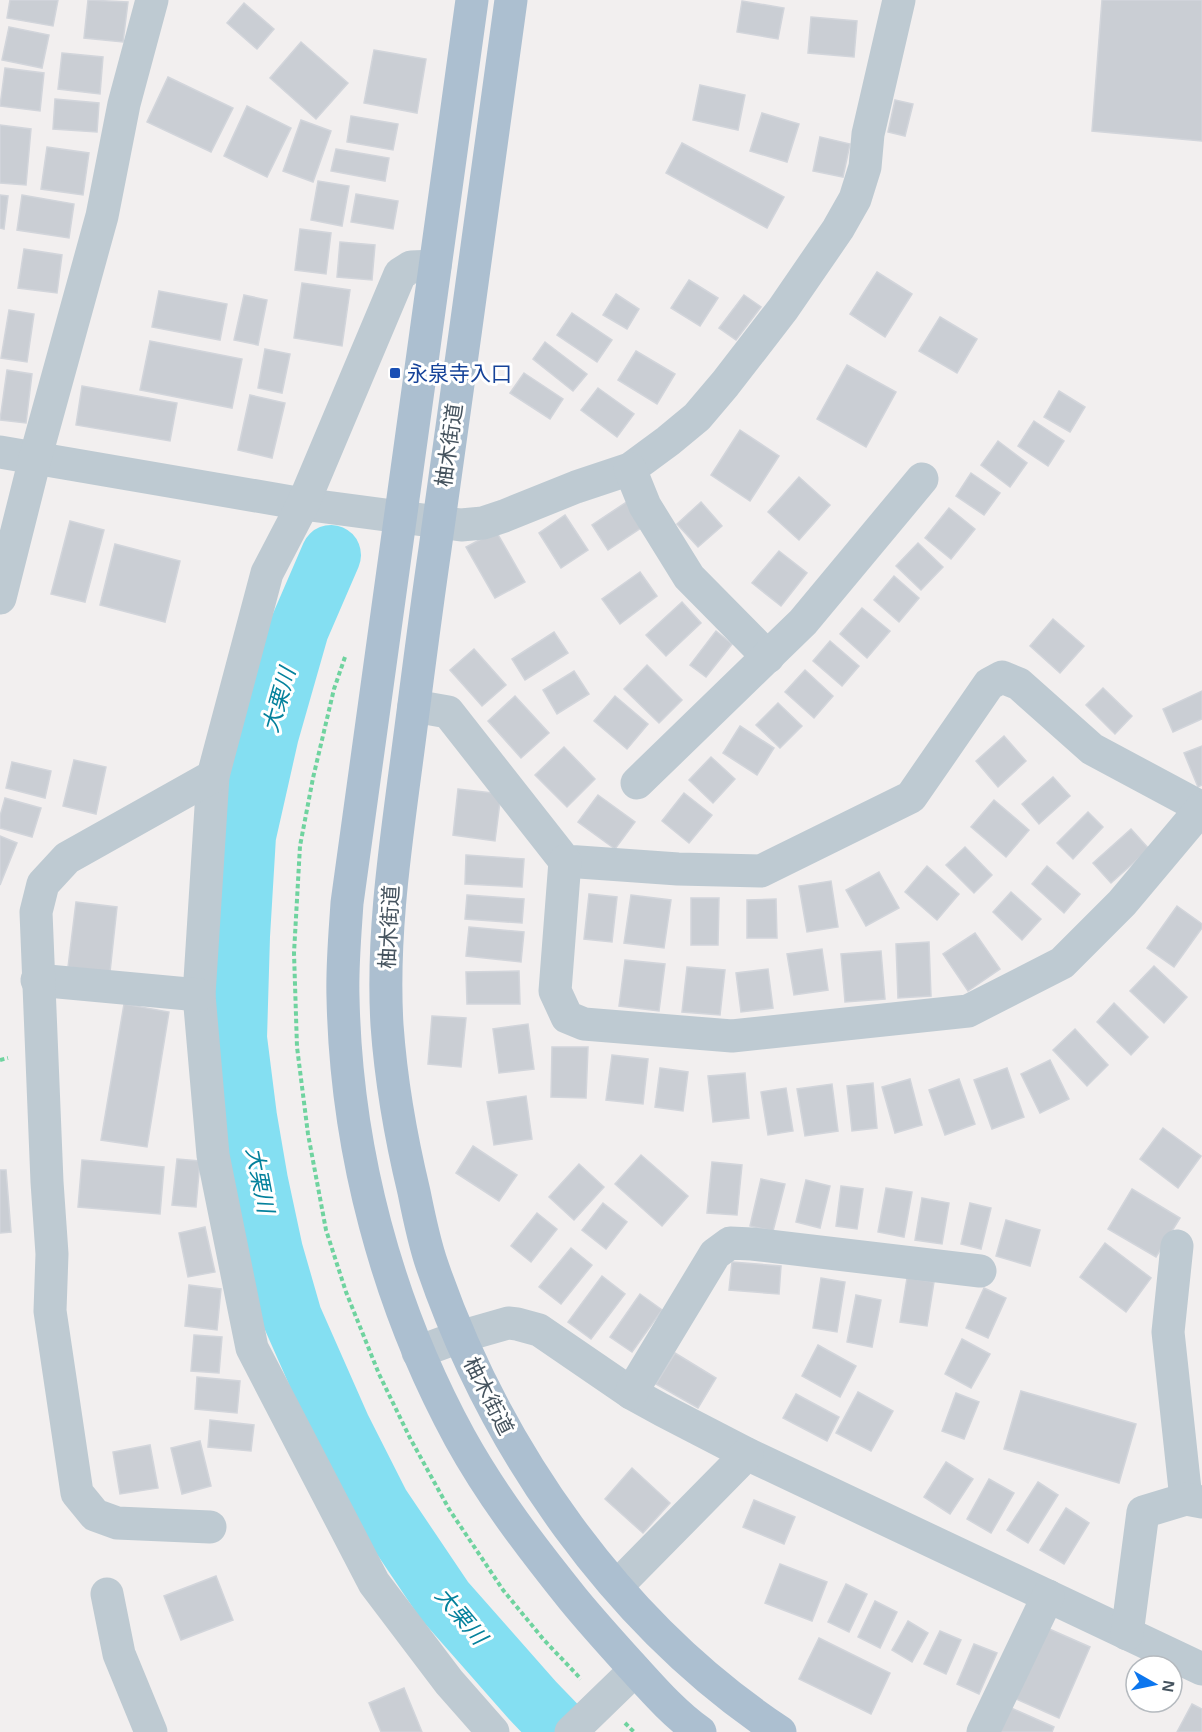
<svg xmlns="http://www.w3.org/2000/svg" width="1202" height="1732" font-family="Arial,'Noto Sans JP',sans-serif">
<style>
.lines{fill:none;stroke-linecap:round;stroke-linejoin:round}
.river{stroke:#84dff2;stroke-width:60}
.building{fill:#caced4;stroke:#d2d5db;stroke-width:1.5}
.path{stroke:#6fd39f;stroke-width:4;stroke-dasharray:4.5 3;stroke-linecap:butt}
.minor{stroke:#becad2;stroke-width:33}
.major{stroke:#acbfd0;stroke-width:33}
.transit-dot{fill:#1a4fb4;stroke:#fff;stroke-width:2}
.labels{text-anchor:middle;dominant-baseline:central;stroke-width:6;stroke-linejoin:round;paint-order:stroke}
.transit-label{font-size:21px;fill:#164399;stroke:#fff;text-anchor:start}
.street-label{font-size:21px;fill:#45535e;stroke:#fff}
.water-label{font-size:22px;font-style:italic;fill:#04819c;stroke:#fff}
</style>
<rect width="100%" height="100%" fill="#f2efef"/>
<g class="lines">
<polyline class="river" points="331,555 299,629 269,734 246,836 240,936 237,1038 247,1117 258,1181 273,1251 292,1317 341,1428 380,1505 444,1600 534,1702 563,1732"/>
</g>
<g class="building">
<polygon points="10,0 58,0 53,26 7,18"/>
<polygon points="88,0 128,2 123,42 84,38"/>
<polygon points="1102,0 1202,0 1202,141 1092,131"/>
<polygon points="742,1 784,8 778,39 737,32"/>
<polygon points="244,3 274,29 257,49 227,23"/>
<polygon points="811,17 857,21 854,57 808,53"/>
<polygon points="9,27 49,35 42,68 2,60"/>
<polygon points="301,42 348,83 316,119 270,78"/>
<polygon points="374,50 426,59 417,113 364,103"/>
<polygon points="62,53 103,57 100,94 58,89"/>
<polygon points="5,68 44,73 40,111 0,106"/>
<polygon points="168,77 233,108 211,152 147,122"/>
<polygon points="700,85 745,95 738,130 693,120"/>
<polygon points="55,99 99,103 97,132 53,129"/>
<polygon points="895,100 913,104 905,136 888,132"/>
<polygon points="247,106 291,128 267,177 224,156"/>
<polygon points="762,113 799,124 787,162 750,151"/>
<polygon points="351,116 398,124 393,150 347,142"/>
<polygon points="301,120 331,131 313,182 283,171"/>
<polygon points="0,125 31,129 26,185 0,183"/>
<polygon points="820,137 850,144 843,177 813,171"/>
<polygon points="682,143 784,197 767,228 666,173"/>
<polygon points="47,147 89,153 83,195 41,189"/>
<polygon points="336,149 389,158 385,181 331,171"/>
<polygon points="318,181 349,186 342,226 311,220"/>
<polygon points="356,194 398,201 393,229 351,222"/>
<polygon points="0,195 8,196 4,229 0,228"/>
<polygon points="22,195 74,204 69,238 17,230"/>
<polygon points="300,229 331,233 326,274 295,270"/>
<polygon points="340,242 375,245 372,280 337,277"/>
<polygon points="24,249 62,255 57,293 18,288"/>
<polygon points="877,272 912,294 885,337 850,314"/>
<polygon points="689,280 718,298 700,326 671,308"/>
<polygon points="302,283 350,290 342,346 294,338"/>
<polygon points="159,291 227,304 220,340 152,327"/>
<polygon points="616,294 639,309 627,329 603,315"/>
<polygon points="244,295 267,300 258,345 234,340"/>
<polygon points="744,295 761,307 736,340 719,328"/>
<polygon points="9,310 34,314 27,362 1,358"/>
<polygon points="572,313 612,340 597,362 557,335"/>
<polygon points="940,317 977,339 957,373 919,351"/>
<polygon points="150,341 242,359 232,408 140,390"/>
<polygon points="545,342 587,374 573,391 533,359"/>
<polygon points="265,349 290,354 282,393 258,388"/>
<polygon points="636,351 675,374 657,404 618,380"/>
<polygon points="847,365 896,392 866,447 817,419"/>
<polygon points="7,370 32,374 26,423 0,420"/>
<polygon points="524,373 563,399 550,419 510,393"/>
<polygon points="82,386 177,403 170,441 76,425"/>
<polygon points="598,388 634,414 617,437 581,410"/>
<polygon points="1059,391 1085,407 1070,432 1044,417"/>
<polygon points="250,395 285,403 272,458 238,450"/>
<polygon points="1034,421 1064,441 1048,466 1018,446"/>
<polygon points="740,430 779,456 750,501 711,475"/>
<polygon points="998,441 1027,463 1010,487 981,465"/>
<polygon points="971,473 1000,493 984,515 956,496"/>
<polygon points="799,477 830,505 799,540 768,512"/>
<polygon points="628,501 644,526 608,550 592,525"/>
<polygon points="701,502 722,526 698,547 677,524"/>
<polygon points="949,508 975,529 951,559 925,538"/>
<polygon points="565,515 588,550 561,568 539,533"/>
<polygon points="70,521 104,530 85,602 51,594"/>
<polygon points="496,531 525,582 495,598 466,547"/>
<polygon points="918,543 943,567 921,590 896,566"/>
<polygon points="115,544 180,561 165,622 100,605"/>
<polygon points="779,551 807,573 781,606 752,583"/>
<polygon points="640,572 657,596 620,624 602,599"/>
<polygon points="894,576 919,598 899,622 874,600"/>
<polygon points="682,602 701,623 666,656 646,635"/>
<polygon points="862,608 890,631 867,658 840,634"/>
<polygon points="1053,619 1084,646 1060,673 1030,646"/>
<polygon points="716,631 732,644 706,677 690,665"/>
<polygon points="554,632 568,653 525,680 512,659"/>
<polygon points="830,641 859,666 842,686 813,661"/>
<polygon points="474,649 506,685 482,706 450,670"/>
<polygon points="647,665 682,700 659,723 624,689"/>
<polygon points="805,670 833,696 814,718 785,692"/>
<polygon points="574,671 589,694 557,714 543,690"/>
<polygon points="1103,688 1132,716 1115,734 1086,705"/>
<polygon points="1202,691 1202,719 1173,732 1163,709"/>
<polygon points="515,696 549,733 521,758 488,721"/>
<polygon points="615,696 648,724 627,749 594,721"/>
<polygon points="778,703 802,726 780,748 756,725"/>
<polygon points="740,726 774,748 757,775 723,753"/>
<polygon points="1004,736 1026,761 998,787 976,761"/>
<polygon points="1202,746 1202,785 1198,787 1184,753"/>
<polygon points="564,747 595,779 567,807 535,775"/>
<polygon points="711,757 735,779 713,803 689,780"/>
<polygon points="74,760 106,767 96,814 63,806"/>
<polygon points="12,762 51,771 45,798 6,788"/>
<polygon points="1053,777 1070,796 1039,824 1022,804"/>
<polygon points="458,789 501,794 495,841 453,835"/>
<polygon points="684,793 712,815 689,843 662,821"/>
<polygon points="598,795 635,822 615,849 578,822"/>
<polygon points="5,798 41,808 32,837 0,828 0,816"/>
<polygon points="994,800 1029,830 1006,857 971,827"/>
<polygon points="1088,812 1103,827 1073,859 1057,843"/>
<polygon points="1131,829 1149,849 1111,883 1093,863"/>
<polygon points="0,836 17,843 0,885"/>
<polygon points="965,847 992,875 974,893 946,865"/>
<polygon points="466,855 524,859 522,887 465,884"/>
<polygon points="927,866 959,894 937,920 905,892"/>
<polygon points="1047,866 1080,894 1064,913 1032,884"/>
<polygon points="879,872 899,908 866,926 846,890"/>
<polygon points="831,881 838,927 807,932 799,886"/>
<polygon points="1011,892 1041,919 1022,940 993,912"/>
<polygon points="589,894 617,897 612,942 584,939"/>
<polygon points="467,895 524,899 522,923 465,919"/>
<polygon points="631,895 671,900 664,948 624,943"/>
<polygon points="691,898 719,898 718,945 691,945"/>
<polygon points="776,899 777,938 747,938 747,900"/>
<polygon points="76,902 117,907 110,972 68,967"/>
<polygon points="1177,906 1202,924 1202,928 1174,967 1147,948"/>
<polygon points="469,927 524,932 521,962 466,956"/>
<polygon points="975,933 1000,969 968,991 943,954"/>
<polygon points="929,942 931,996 898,998 896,944"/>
<polygon points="822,949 828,990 794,995 787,954"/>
<polygon points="881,951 885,999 845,1002 841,954"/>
<polygon points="625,960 665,964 659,1011 619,1006"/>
<polygon points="1154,966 1187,997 1164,1023 1130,991"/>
<polygon points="687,967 725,970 720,1015 682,1012"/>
<polygon points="768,969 773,1008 741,1012 736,973"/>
<polygon points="519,971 520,1004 467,1004 466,972"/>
<polygon points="1114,1003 1148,1037 1131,1055 1097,1022"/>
<polygon points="124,1004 169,1012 147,1147 101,1140"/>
<polygon points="432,1016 466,1018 461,1067 428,1064"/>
<polygon points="528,1024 534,1069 499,1073 493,1029"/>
<polygon points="1075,1029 1108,1065 1087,1086 1053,1050"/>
<polygon points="552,1047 588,1047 586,1098 551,1097"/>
<polygon points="612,1055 648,1059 643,1104 606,1100"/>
<polygon points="1050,1060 1069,1099 1040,1113 1021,1074"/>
<polygon points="660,1068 688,1072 683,1111 655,1107"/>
<polygon points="1007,1068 1024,1117 992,1129 974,1080"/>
<polygon points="745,1073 749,1118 713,1122 708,1076"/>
<polygon points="910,1079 922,1125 895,1133 882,1087"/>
<polygon points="959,1079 975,1124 945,1135 929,1090"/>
<polygon points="873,1083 877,1128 852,1131 847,1086"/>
<polygon points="832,1084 838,1131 805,1136 797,1089"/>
<polygon points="786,1088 793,1131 768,1135 761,1092"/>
<polygon points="526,1096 532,1139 494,1145 487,1102"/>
<polygon points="1163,1128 1201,1156 1178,1188 1140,1159"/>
<polygon points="473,1146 517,1175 499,1201 456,1173"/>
<polygon points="641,1155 688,1196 662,1226 615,1184"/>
<polygon points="177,1159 200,1161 196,1207 172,1205"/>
<polygon points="82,1160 164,1167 160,1214 78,1207"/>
<polygon points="712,1162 742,1165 737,1215 707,1213"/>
<polygon points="579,1164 604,1187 574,1220 549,1197"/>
<polygon points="0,1170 6,1170 11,1232 0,1233"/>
<polygon points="761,1179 785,1184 773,1231 750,1226"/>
<polygon points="806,1180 830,1186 820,1228 796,1222"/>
<polygon points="841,1186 863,1189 857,1229 836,1226"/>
<polygon points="886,1188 912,1192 904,1237 878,1232"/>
<polygon points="1132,1189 1180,1218 1156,1257 1108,1229"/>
<polygon points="922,1198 949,1203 942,1244 915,1240"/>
<polygon points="603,1203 627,1222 606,1249 582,1230"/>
<polygon points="970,1203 991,1208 981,1249 961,1244"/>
<polygon points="537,1213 557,1229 531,1262 511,1246"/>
<polygon points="1006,1220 1040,1230 1030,1266 996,1256"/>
<polygon points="205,1227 215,1272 188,1277 179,1233"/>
<polygon points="1105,1243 1151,1278 1126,1312 1080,1277"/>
<polygon points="571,1248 592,1265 561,1304 539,1287"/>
<polygon points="732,1262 781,1266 779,1294 729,1290"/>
<polygon points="602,1276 625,1294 591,1339 568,1322"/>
<polygon points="821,1278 845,1282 837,1332 813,1328"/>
<polygon points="907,1278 934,1282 927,1326 900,1322"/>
<polygon points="189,1285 221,1289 217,1330 185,1326"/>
<polygon points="984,1288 1006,1298 988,1338 966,1328"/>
<polygon points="640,1294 662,1310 632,1352 610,1337"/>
<polygon points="856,1295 881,1300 872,1347 847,1342"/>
<polygon points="194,1335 222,1337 219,1373 191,1371"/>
<polygon points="962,1339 990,1354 971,1388 945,1374"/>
<polygon points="818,1345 856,1366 840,1397 802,1376"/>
<polygon points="675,1353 716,1378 698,1408 656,1384"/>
<polygon points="197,1377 240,1381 237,1413 195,1409"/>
<polygon points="1021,1391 1136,1424 1119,1483 1004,1449"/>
<polygon points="858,1392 893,1411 871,1451 836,1433"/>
<polygon points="956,1393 979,1402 964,1439 942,1431"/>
<polygon points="796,1394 839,1417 827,1441 783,1418"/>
<polygon points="210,1420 254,1425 251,1451 208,1447"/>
<polygon points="200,1441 211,1486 182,1494 171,1448"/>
<polygon points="150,1445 158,1488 120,1494 113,1452"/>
<polygon points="946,1462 973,1479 950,1514 924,1497"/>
<polygon points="632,1468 670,1503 643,1533 605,1499"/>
<polygon points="989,1479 1014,1493 991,1533 967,1519"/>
<polygon points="1038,1482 1058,1495 1028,1543 1007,1530"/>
<polygon points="754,1500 795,1517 784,1544 743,1527"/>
<polygon points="1066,1508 1089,1523 1064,1564 1040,1550"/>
<polygon points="780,1564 827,1582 812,1621 765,1603"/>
<polygon points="216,1576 233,1620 181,1640 164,1596"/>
<polygon points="846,1584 867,1594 849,1632 828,1622"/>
<polygon points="875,1601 897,1612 880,1648 858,1637"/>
<polygon points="908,1621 928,1633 912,1662 892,1650"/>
<polygon points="1047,1628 1090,1647 1059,1718 1016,1699"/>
<polygon points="940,1631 961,1640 946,1674 924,1664"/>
<polygon points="819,1638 890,1673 871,1714 799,1679"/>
<polygon points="974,1644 997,1653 979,1694 957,1684"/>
<polygon points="404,1688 422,1732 381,1732 369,1703"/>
<polygon points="1192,1704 1202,1709 1202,1732 1177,1732"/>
<polygon points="1009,1707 1054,1727 1052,1732 998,1732"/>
</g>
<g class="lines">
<g class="path">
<polyline points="345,657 334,689 313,778 300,846 294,953 297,1047 308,1134 326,1230 346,1292 379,1374 410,1438 449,1509 503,1590 544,1640 581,1679"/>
<polyline points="0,1060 8,1058"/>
<polyline points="625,1723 634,1732"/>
</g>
<g class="minor">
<polyline points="0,452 303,504 461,525 483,523 504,516 576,487 630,469 668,441 697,417 725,384 783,309 838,229 855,199 865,167 868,134 899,0"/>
<polyline points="630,469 645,506 689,577 768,657"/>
<polyline points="0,598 35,459 102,216 124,104 152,0"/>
<polyline points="414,706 448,712 565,861 678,869 761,871 911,797 989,684 1002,677 1019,684 1092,749 1202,808"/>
<polyline points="213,776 199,995 213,1155 252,1348 374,1583 449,1682 493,1732"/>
<polyline points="637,783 803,622 922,479"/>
<polyline points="565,861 555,991 567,1017 584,1024 732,1036 968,1011 1062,963 1122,903 1202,808"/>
<polyline points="37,980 199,995"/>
<polyline points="1177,1246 1168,1332 1186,1499"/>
<polyline points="418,1352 459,1337 508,1323 517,1324 539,1330 631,1393 662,1410 747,1454 1202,1669"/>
<polyline points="631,1393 715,1254 730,1243 752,1244 980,1271"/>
<polyline points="210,1527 117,1523 95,1515 77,1493 50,1311 52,1254 47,1182 36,912 43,884 67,858 213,776 267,573 303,504 400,274 411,267 435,266"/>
<polyline points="617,1586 747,1454"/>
<polyline points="107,1594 119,1654 151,1732"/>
<polyline points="1127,1634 1143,1512 1186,1499 1202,1502"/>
<polyline points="571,1732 635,1670"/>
<polyline points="983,1732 1048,1596"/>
</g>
<g class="major">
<path d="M 472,0 L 347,903 C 345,934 342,966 343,997 C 346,1150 387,1304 460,1438 C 492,1496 532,1548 573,1599 C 591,1621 610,1642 629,1663 C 651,1687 673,1713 700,1732"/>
<path d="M 511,0 C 487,183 460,366 435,549 C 424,624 415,698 405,773 C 394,856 382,941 387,1025 C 391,1081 401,1138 414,1192 C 419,1217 424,1242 432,1265 C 495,1449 617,1624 780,1732"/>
</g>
</g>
<rect class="transit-dot" x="389" y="367" width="12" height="12" rx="3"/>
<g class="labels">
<g class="transit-label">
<text x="407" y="373">永泉寺入口</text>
</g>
<g class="street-label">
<text transform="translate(449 445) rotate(-82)">柚木街道</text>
<text transform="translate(389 927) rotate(-87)">柚木街道</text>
<text transform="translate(489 1396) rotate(63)">柚木街道</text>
</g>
<g class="water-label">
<text transform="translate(279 700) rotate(-74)">大栗川</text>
<text transform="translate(260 1180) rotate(79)">大栗川</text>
<text transform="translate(461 1616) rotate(50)">大栗川</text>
</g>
</g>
<g transform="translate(1154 1684) rotate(99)"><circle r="28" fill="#ffffff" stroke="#b5babf" stroke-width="1.5"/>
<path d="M0-4.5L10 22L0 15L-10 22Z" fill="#0c76ee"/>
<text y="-9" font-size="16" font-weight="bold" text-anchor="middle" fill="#45535e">N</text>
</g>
</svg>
